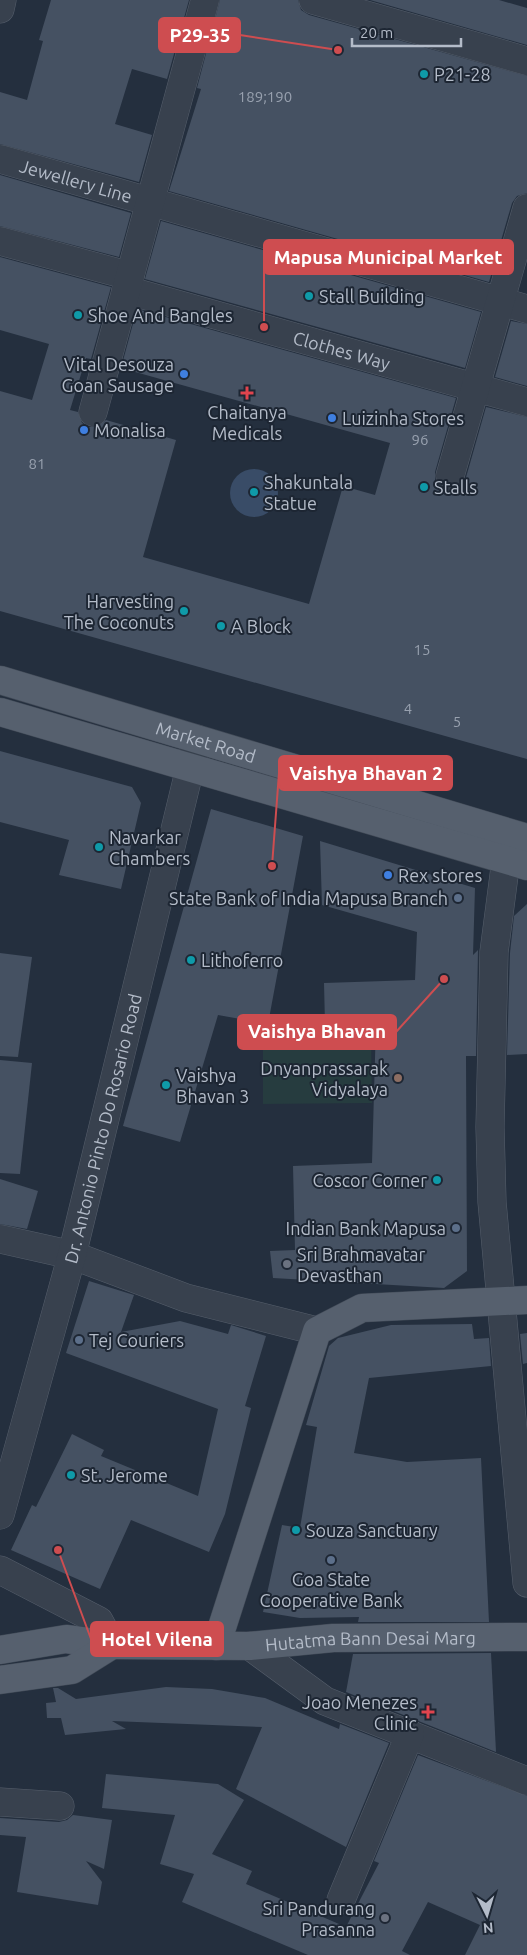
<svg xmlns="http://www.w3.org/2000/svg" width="527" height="1955" font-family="Ubuntu,sans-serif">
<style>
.green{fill:#263c3f}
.water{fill:#394c67}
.building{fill:#455162}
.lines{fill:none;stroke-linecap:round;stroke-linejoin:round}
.minor-casing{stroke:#565f6c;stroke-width:29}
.major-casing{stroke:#414a57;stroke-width:29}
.minor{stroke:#38414e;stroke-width:28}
.major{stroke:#56606e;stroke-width:28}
.culture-dot{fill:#0f9aa8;stroke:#1d2633;stroke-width:2}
.shop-dot{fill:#3f7fe0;stroke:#1d2633;stroke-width:2}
.health-dot{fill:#e0444e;stroke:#1d2633;stroke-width:2}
.service-dot{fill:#5c6f8a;stroke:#1d2633;stroke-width:2}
.education-dot{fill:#8d6e63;stroke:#1d2633;stroke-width:2}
.worship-dot{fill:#6b7280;stroke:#1d2633;stroke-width:2}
.labels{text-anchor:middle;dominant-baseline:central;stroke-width:4;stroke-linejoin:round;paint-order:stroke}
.number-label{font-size:15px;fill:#98a1af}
.poi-label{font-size:18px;fill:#b4bcc9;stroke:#1d2633;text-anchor:start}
.street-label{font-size:18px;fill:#b4bcc9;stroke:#1d2633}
.leader{fill:none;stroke:#ce4d50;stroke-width:2}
.callout-dot{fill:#ce4d50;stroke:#1d2633;stroke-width:2}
.callout{fill:#ce4d50;stroke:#ce4d50;stroke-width:2}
.callout-label{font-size:19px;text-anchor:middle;font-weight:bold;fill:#fff}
</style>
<rect width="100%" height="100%" fill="#242f3e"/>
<polygon class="green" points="371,1034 372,1103 263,1104 263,1035"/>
<circle class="water" cx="254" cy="493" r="24"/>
<g class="building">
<polygon points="51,0 189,0 167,79 132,69 115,124 152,135 139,182 0,144 0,92 27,100 43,41 39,40"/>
<polygon points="220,0 298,0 301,10 309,15 527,76 527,193 517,196 512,203 489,282 169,191 201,89 197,88"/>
<polygon points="370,0 499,0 527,8 527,45"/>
<polygon points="0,175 131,213 119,257 0,226"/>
<polygon points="161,221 481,312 465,368 145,279"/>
<polygon points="0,257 111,287 91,359 86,358 70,410 78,412 82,423 88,427 97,427 106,420 176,440 143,557 309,604 343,486 375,495 390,443 121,368 137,309 456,398 435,472 435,480 438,486 446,491 454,491 461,487 465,481 486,407 527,417 527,759 0,611 0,391 32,400 49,344 0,330"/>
<polygon points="511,321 527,324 527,386 495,377"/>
<polygon points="0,751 132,787 141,803 121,889 59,875 69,840 0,822"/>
<polygon points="211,809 303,836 268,1024 218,1015 180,1142 123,1126"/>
<polygon points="320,841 475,888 473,955 478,950 476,1056 466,1056 467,1271 444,1288 273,1278 270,1251 295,1250 293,1166 372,1163 376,1023 325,1024 324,983 415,980 417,932 322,905"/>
<polygon points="527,904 527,1054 507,1055 510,953 514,916"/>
<polygon points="0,953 32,957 18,1057 0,1056"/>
<polygon points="0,1060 32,1063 20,1174 0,1173"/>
<polygon points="0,1179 38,1191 27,1229 0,1224"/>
<polygon points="89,1281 134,1295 121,1332 180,1321 228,1334 231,1325 266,1336 245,1406 251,1408 225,1514 209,1552 131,1520 100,1589 11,1550 32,1505 36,1507 72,1434 104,1450 101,1456 198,1496 218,1409 66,1353"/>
<polygon points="472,1324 474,1339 489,1338 491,1366 369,1378 354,1453 407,1462 481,1458 489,1622 358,1622 359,1617 300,1618 263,1612 282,1525 300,1528 317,1427 306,1425 329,1346 338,1338 391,1325"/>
<polygon points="527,1333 527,1363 523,1364 520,1334"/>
<polygon points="491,1653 496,1752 346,1692 353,1654"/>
<polygon points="166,1687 212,1689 265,1698 339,1729 340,1724 389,1743 346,1847 236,1789 262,1727 112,1721 126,1729 65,1735 61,1718 47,1718 46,1703 56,1702 53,1688 58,1688 76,1699"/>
<polygon points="418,1755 527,1796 527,1955 465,1955 480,1925 428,1902 402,1951 410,1955 308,1955 182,1902 194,1874 160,1864 175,1815 102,1808 106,1774 218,1784 244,1800 212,1854 252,1871 246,1884 346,1927 379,1863 374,1861"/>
<polygon points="73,1815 112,1820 104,1869 86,1861 102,1882 98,1905 17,1892 26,1837 0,1835 0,1818 59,1822 67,1820"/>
</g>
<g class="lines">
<g class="minor-casing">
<g id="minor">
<polyline points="313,0 527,61"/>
<polyline points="0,9 2,0"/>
<path id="s1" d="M 0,159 L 527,309"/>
<polyline points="0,241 130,276"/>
<path id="s2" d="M 126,290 L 527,402"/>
<polyline points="93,412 205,0"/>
<polyline points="450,476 527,208"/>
<polyline points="506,860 494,952 490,1127 492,1202 527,1583"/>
<polyline points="0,1239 72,1255 186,1298 317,1331"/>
<path id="s3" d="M 0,1515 L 72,1255 L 197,739"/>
<polyline points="0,1570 99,1621 112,1645"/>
<polyline points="250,1646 325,1701 527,1781"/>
<polyline points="0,1802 60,1806"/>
<polyline points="341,1900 410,1734"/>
</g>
</g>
<g class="major-casing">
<g id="major">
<path id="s4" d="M 0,680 L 527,838"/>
<polyline points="0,712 527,866"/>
<polyline points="216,1646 317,1331 362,1308 527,1300"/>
<path id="s5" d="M 0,1650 L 66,1639 L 112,1645 L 250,1646 L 333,1638 L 527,1637"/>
<polyline points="0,1680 72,1670 112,1645"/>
</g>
</g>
<use href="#minor" class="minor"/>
<use href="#major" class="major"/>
</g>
<g class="culture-dot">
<circle cx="424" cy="74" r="5"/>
<circle cx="309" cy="296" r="5"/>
<circle cx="78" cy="315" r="5"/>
<circle cx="424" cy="487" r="5"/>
<circle cx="254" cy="492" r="5"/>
<circle cx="184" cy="611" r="5"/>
<circle cx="221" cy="626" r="5"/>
<circle cx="99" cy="847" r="5"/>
<circle cx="191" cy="960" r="5"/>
<circle cx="166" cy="1085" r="5"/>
<circle cx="437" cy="1180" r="5"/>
<circle cx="71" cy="1475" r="5"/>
<circle cx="296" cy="1530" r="5"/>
</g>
<g class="shop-dot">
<circle cx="184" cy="374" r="5"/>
<circle cx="332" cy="418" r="5"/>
<circle cx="84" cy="430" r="5"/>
<circle cx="388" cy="875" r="5"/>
</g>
<g class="health-dot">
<path d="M244.5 385.5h5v5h5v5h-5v5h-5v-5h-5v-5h5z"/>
<path d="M425.5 1704.5h5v5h5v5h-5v5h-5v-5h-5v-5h5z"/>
</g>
<g class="service-dot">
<circle cx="458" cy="898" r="5"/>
<circle cx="456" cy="1228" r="5"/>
<circle cx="79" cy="1340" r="5"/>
<circle cx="331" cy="1560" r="5"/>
</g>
<circle class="education-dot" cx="398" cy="1078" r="5"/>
<g class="worship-dot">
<circle cx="287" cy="1264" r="5"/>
<circle cx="385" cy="1918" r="5"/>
</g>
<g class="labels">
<g class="number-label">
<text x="265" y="96">189;190</text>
<text x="420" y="439">96</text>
<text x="37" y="463">81</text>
<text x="422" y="649">15</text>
<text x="408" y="708">4</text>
<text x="457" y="721">5</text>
</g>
<g class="poi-label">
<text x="434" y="74">P21-28</text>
<text x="319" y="296">Stall Building</text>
<text x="88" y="315">Shoe And Bangles</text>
<text x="174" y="364" text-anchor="end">Vital Desouza<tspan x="174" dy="21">Goan Sausage</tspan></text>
<text x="247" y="412" text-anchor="middle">Chaitanya<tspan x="247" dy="21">Medicals</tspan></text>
<text x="342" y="418">Luizinha Stores</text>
<text x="94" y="430">Monalisa</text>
<text x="264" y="482">Shakuntala<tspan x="264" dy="21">Statue</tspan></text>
<text x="434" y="487">Stalls</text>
<text x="174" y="601" text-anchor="end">Harvesting<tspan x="174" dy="21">The Coconuts</tspan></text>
<text x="231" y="626">A Block</text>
<text x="109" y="837">Navarkar<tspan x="109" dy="21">Chambers</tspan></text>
<text x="398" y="875">Rex stores</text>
<text x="448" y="898" text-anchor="end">State Bank of India Mapusa Branch</text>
<text x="201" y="960">Lithoferro</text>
<text x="388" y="1068" text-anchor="end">Dnyanprassarak<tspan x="388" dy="21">Vidyalaya</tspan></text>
<text x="176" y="1075">Vaishya<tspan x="176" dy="21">Bhavan 3</tspan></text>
<text x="427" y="1180" text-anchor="end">Coscor Corner</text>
<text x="446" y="1228" text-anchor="end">Indian Bank Mapusa</text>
<text x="297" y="1254">Sri Brahmavatar<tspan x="297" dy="21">Devasthan</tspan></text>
<text x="89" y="1340">Tej Couriers</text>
<text x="81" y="1475">St. Jerome</text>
<text x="306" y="1530">Souza Sanctuary</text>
<text x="331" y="1579" text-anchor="middle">Goa State<tspan x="331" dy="21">Cooperative Bank</tspan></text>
<text x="417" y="1702" text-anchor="end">Joao Menezes<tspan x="417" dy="21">Clinic</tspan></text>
<text x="375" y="1908" text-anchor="end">Sri Pandurang<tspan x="375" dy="21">Prasanna</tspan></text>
</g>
<g class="street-label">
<text stroke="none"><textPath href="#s1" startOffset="79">Jewellery Line</textPath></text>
<text stroke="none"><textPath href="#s2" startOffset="224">Clothes Way</textPath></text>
<text stroke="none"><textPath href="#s4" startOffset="215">Market Road</textPath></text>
<text stroke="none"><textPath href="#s3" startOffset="400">Dr. Antonio Pinto Do Rosario Road</textPath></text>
<text stroke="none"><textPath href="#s5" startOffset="372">Hutatma Bann Desai Marg</textPath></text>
</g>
</g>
<path class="leader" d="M338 50L240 35M264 327L264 257M272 866L279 773M444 979L396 1032M58 1550L91 1639"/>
<g class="callout-dot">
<circle cx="338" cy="50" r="5"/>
<circle cx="264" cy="327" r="5"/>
<circle cx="272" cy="866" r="5"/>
<circle cx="444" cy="979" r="5"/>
<circle cx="58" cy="1550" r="5"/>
</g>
<g class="callout">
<rect x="159" y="18" width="81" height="34" rx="5"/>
<rect x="264" y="240" width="249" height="34" rx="5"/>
<rect x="279" y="756" width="173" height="34" rx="5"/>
<rect x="238" y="1015" width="158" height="34" rx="5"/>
<rect x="91" y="1622" width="132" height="34" rx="5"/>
</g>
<g class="callout-label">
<text x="200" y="42">P29-35</text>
<text x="388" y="264">Mapusa Municipal Market</text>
<text x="366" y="780">Vaishya Bhavan 2</text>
<text x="317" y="1038">Vaishya Bhavan</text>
<text x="157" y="1646">Hotel Vilena</text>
</g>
<g transform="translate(487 1915) rotate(175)" stroke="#1d2633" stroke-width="4" paint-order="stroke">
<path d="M0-4L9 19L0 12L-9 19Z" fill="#b4bcc9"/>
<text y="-8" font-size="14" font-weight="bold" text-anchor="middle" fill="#b4bcc9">N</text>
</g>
<path d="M352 38v8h109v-8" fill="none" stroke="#b4bcc9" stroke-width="2.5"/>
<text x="360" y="38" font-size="15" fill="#b4bcc9" stroke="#1d2633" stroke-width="4" paint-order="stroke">20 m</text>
</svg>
